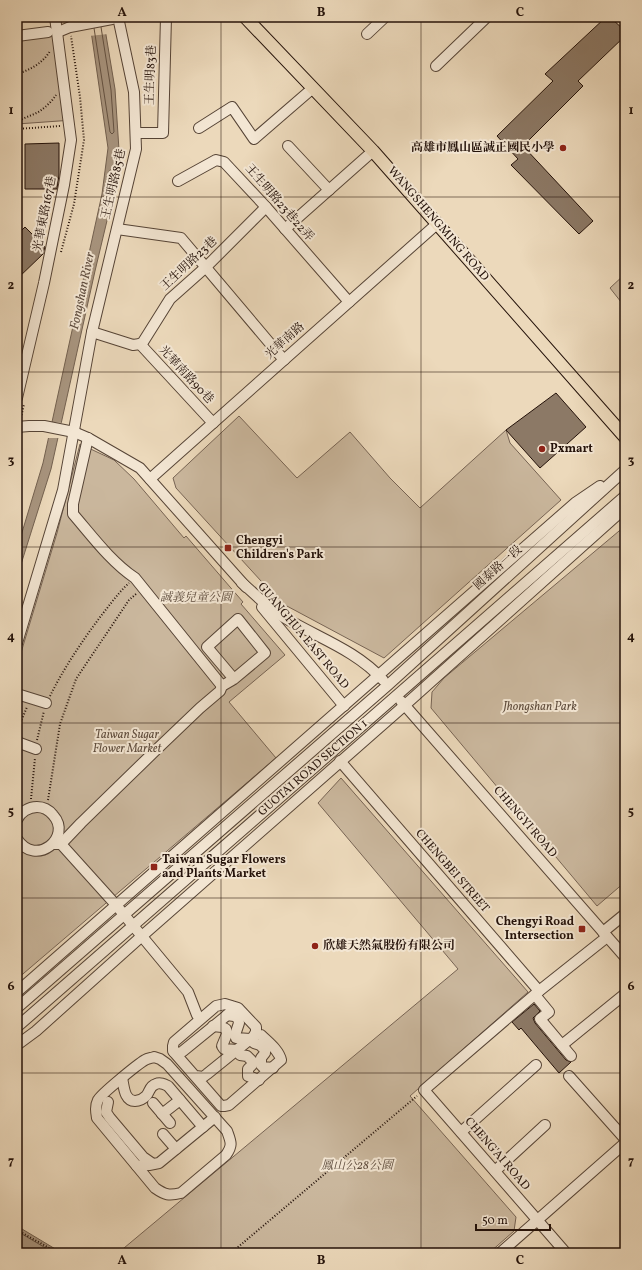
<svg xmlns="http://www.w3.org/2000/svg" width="642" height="1270" font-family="Vollkorn,'Noto Serif TC',serif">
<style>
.green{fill:#cab79d;stroke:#776454}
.water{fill:#a8957f;stroke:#736150}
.pier{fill:#ecd9bb}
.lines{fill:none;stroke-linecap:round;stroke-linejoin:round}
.shore{stroke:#665444;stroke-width:1}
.building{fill:#8c7966;stroke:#24120a}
.minor-casing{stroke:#564436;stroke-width:12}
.major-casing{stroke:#24120a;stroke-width:14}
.path{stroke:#24120a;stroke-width:2;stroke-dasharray:1 2;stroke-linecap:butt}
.minor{stroke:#f3e6d3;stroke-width:10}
.major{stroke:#ecd9bb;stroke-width:12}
.grid{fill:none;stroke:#24120a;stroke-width:1;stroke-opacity:0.55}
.poi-dot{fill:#8f2418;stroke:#f3e6d3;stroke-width:1.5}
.labels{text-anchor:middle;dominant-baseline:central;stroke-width:4;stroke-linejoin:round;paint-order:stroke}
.street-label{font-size:12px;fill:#24120a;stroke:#f3e6d3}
.poi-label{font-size:12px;font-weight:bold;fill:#24120a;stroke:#f3e6d3;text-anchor:start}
.park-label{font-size:12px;font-style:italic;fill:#5e4c3d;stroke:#f3e6d3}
.water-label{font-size:13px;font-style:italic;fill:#5f4d3f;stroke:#f3e6d3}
.neatline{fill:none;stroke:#24120a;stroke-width:1.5}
.grid-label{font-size:13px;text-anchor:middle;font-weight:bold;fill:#24120a}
</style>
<rect width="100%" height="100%" fill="#ecd9bb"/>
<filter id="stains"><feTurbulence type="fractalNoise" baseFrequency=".005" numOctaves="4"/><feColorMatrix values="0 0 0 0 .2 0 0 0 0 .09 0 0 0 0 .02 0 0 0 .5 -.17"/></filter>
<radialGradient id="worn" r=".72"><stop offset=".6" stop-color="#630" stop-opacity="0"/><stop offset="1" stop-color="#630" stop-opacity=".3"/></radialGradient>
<g class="green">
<polygon points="62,34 73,120 17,124 17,38"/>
<polygon points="625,274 625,307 610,288"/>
<polygon points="239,416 297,478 350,432 390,478 420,508 506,430 510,443 561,500 384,658 285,605 272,593 176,488 173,478"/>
<polygon points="80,444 114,460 134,479 184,538 186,536 243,602 241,604 285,655 229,702 276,758 17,979 17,666 57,533"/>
<polygon points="625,526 625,882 597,906 431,708 432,692 444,678"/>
<polygon points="341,778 528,992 410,1096 516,1217 514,1231 489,1253 118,1253 458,969 318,803"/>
</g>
<g class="water">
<polygon points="89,17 103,17 115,89 119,150 115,187 95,271 51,469 17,577 17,549 43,463 102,194 108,148"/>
<polygon points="17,1226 62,1253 17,1253"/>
</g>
<g class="pier">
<polygon points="87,17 105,17 108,34 89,36"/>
<polygon points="50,422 63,423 60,438 46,438"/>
</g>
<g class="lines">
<g class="shore">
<polyline points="94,28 110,132 112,134 114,132 111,90 101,27"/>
<polygon points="111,170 113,172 110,194 107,195 106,193 109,172"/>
<polyline points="17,1231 54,1253"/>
</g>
</g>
<g class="building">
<polygon points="606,17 610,17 625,31 625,36 578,81 583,86 523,146 593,221 579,234 511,165 518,159 497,136 553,81 545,74"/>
<polygon points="59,143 59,175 57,189 25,189 25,144"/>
<polygon points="25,227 45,247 43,254 17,279 17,235"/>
<polygon points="556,393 586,427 540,468 506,430"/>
<polygon points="534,1004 540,1011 533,1018 535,1023 566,1060 571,1062 559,1073 521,1028 519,1030 512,1022"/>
</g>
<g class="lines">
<g class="minor-casing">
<g id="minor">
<polyline points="58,32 70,27 112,19 114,17"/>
<polyline points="367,34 385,17"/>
<polyline points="17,36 48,32"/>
<polyline points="436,66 487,17"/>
<polyline points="199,128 232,107 254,139 313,88"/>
<polyline points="136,133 163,133 166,17"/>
<polyline points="288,146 329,190"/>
<polyline points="178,181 216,160 224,162 266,207 349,302"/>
<polyline points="117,229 181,238 284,360"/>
<polyline points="285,229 373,151"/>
<polyline points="92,332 133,345 140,344 143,342 170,299 206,267 266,207"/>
<polyline points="140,344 213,423"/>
<polyline points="17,398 44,283 64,185 71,140 55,17"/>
<polyline points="17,427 29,426 44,426 74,432 88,438 140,468 246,587"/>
<path d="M 88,438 L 73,504 L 73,514 C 92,536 111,562 135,578 L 222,686"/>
<polyline points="150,479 438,223"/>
<path d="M 242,583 C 254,593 265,605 277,613 C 312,636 354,648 383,680"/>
<polyline points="262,607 344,706"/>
<polyline points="17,643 63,490 92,332 136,149 134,92 118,17"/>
<polyline points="17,694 46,703"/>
<polyline points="401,701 625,957"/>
<polyline points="17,742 36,749"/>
<polyline points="340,761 539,991 424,1090 566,1253"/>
<path d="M 17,820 C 20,812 29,807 37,807 C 43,807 49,810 53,815 C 73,837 36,868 17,839"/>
<polyline points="53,844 61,844 116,905 188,992 197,1015"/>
<polyline points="61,844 81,823 155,751 200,708 220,691 222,686 234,679 265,653 238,619 207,647 234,679"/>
<polyline points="603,932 625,914"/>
<polyline points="539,991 607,937"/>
<polyline points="17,992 575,503 600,486"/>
<polyline points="535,995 549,1012 540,1019 571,1056"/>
<polyline points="17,1008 388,685 625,470"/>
<polyline points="227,1015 234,1016 238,1018 239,1023 235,1035 236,1038 250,1039"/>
<polyline points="213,1026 222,1027 226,1029 227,1034 222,1046 224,1049 237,1050"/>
<polyline points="17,1027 625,496"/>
<polyline points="254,1043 260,1045 265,1050 265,1053 261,1058 261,1065 263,1067 273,1068"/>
<polyline points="17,1045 36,1031 142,936 405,705 625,508"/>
<polyline points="562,1045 625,994"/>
<polyline points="174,1052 180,1053 183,1051 231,1012 230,1006"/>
<polyline points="240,1055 247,1056 252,1061 252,1065 248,1069 248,1076 259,1080"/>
<path d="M 154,1057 L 160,1059 L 167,1064 L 227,1131 C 231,1142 233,1145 226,1155 L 181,1193 C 169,1196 165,1195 155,1188 L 97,1118 C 96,1112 95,1106 98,1100 C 101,1094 138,1064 145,1060 C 148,1058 152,1058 154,1057 Z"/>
<path d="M 196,1076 L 203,1077 L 207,1074 L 253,1037 L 256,1032 L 256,1027 L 238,1008 L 225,1004 L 216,1006 L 174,1042 L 173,1046 L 173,1051 L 221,1106 L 224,1106 L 229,1105 L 281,1060 C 279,1050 268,1042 261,1035"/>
<polyline points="569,1076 625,1139"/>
<path d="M 122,1078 C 124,1086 124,1101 135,1101 C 139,1101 143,1099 146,1096 C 150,1092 149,1086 156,1084 C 160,1082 164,1084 168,1086 L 203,1127"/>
<polyline points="108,1102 106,1112 110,1118 143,1157 153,1164"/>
<polyline points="153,1103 170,1123"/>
<polyline points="162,1114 180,1100"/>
<polyline points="461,1132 536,1065"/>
<polyline points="163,1134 176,1149"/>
<polyline points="137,1166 149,1165 159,1163 215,1117"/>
<polyline points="495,1171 545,1125"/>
<polyline points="500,1253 625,1143"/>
</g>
</g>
<g class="major-casing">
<polyline id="major" points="245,17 373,151 625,437"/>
</g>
<g class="path">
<path d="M 17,74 C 30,70 43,63 50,51"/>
<path d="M 17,123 C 23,117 32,116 40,111 C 46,107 52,101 56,95"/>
<polyline points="17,129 60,126"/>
<polyline points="61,252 74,204 84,140 80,97 71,36"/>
<polyline points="21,418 24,404"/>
<path d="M 50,696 C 65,666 84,638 104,612 C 112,602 119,592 129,583"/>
<polyline points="17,731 27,707"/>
<polyline points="37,740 44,711"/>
<polyline points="17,774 21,776"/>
<polyline points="31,799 35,758"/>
<polyline points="48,800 60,724 76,679 129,600 136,594"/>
<polyline points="17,1230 58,1253"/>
<polyline points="231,1253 417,1096"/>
</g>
<use href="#minor" class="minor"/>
<use href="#major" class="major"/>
</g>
<path class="grid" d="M 221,17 L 221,1253M 421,17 L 421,1253M 17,197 L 625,197M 17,372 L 625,372M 17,547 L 625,547M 17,723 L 625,723M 17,898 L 625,898M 17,1073 L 625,1073"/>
<g class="poi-dot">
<circle cx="563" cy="148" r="4"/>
<circle cx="542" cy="449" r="4"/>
<rect x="224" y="544" width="8" height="8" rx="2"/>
<rect x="150" y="863" width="8" height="8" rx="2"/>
<rect x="578" y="925" width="8" height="8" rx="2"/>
<circle cx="315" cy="946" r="4"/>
</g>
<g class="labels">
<g class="street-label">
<text transform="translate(151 75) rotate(-88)">王生明83巷</text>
<text transform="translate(114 184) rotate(-77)">王生明路85巷</text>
<text transform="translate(279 203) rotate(49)">王生明路23巷22弄</text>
<text transform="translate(45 214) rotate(-79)">光華東路167巷</text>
<text transform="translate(438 224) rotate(49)">WANGSHENGMING ROAD</text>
<text transform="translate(189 264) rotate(-43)">王生明路23巷</text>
<text transform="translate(285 341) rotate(-42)">光華南路</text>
<text transform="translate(186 375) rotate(47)">光華南路90巷</text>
<text transform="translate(498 568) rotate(-42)">國泰路一段</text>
<text transform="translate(303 636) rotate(50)">GUANGHUA EAST ROAD</text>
<text transform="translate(313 768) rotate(-41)">GUOTAI ROAD SECTION 1</text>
<text transform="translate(525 822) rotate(49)">CHENGYI ROAD</text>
<text transform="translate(452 871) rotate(49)">CHENGBEI STREET</text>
<text transform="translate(497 1154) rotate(49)">CHENG'AI ROAD</text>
</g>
<g class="poi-label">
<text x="555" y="148" text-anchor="end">高雄市鳳山區誠正國民小學</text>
<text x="550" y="449">Pxmart</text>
<text x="236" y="541">Chengyi<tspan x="236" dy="14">Children's Park</tspan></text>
<text x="162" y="860">Taiwan Sugar Flowers<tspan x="162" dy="14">and Plants Market</tspan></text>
<text x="574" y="922" text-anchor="end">Chengyi Road<tspan x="574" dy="14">Intersection</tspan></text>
<text x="323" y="946">欣雄天然氣股份有限公司</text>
</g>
<g class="park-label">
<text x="196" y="598">誠義兒童公園</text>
<text x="540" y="707">Jhongshan Park</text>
<text x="127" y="735">Taiwan Sugar<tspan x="127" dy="14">Flower Market</tspan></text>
<text x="357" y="1166">鳳山公28公園</text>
</g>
<g class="water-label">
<text transform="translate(83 291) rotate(-78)">Fongshan River</text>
</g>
</g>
<rect width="642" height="1270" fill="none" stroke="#ecd9bb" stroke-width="44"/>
<path d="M476 1224v6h74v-6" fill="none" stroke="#24120a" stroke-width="2"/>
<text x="482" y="1224" font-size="12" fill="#24120a" stroke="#f3e6d3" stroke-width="3" paint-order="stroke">50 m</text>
<rect x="22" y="22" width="598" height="1226" class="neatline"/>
<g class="grid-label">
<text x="122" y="16">A</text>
<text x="321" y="16">B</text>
<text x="520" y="16">C</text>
<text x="11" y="114">1</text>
<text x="631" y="114">1</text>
<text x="11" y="289">2</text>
<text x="631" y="289">2</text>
<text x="11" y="464">3</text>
<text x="631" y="464">3</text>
<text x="11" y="640">4</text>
<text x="631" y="640">4</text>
<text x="11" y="815">5</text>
<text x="631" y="815">5</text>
<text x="11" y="990">6</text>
<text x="631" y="990">6</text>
<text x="11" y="1165">7</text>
<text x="631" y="1165">7</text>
<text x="122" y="1264">A</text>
<text x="321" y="1264">B</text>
<text x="520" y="1264">C</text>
</g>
<rect width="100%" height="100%" filter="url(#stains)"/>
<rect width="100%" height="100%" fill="url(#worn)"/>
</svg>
